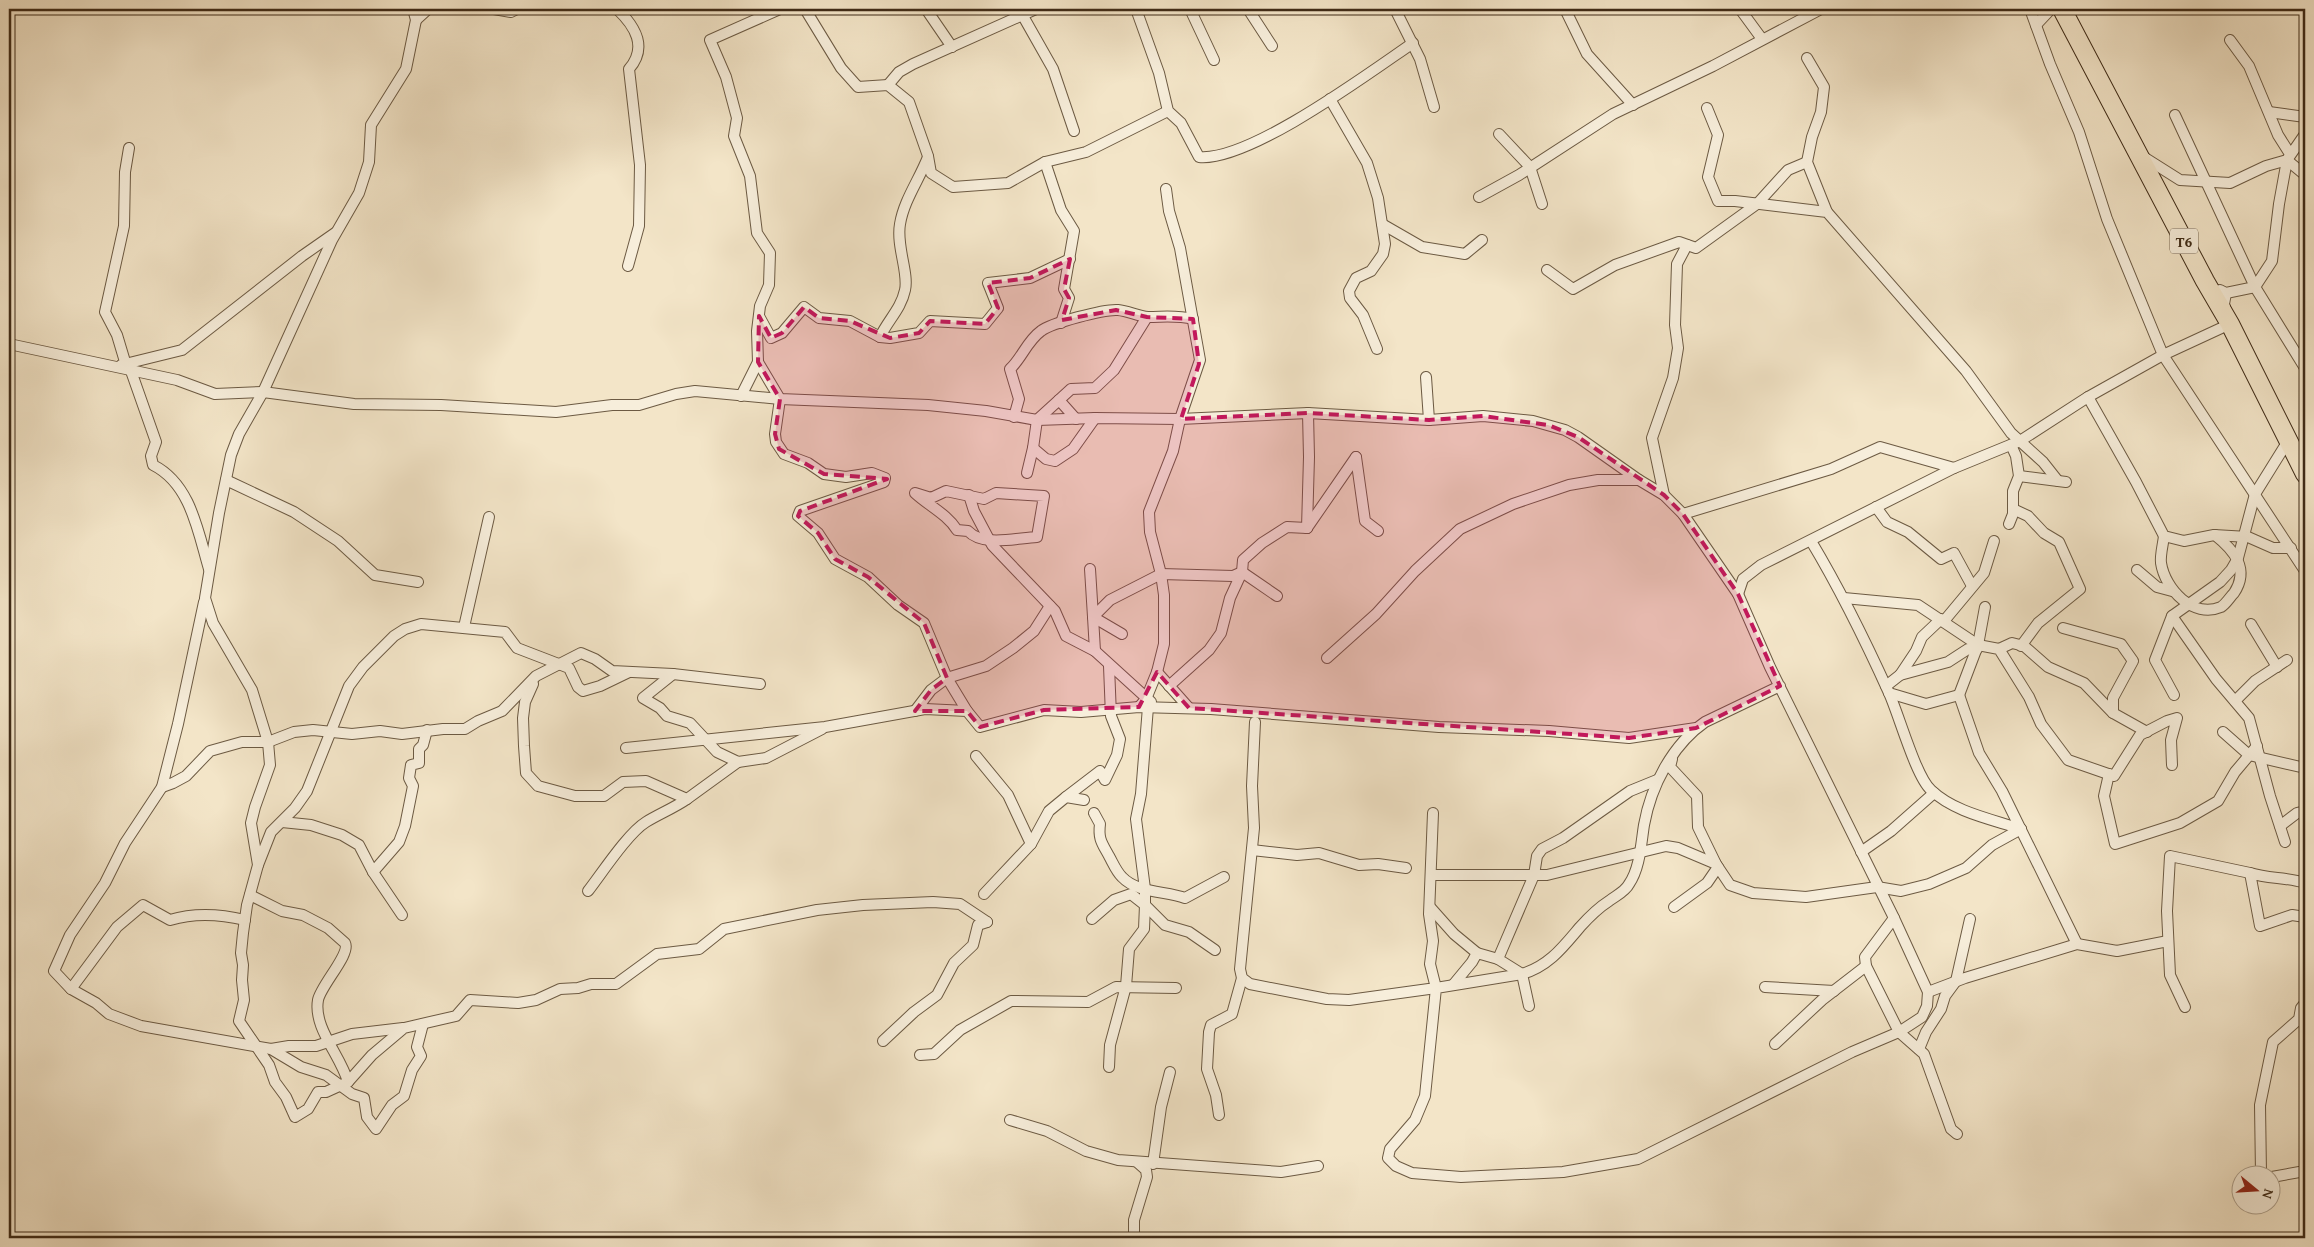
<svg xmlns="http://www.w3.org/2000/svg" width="2314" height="1247" font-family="'Gentium Book Plus',serif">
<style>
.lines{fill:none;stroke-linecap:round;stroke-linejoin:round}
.minor-casing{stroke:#6c5a43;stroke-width:12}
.trunk-casing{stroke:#3f2b17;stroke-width:20}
.minor{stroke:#f7eedb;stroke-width:10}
.trunk{stroke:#f3e5c8;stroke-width:18}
.marked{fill:#c2185b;fill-opacity:0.2;stroke:#c2185b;stroke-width:4;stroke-dasharray:10 6;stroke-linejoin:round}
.labels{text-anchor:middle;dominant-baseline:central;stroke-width:4;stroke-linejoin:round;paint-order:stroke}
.shield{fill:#f7eedb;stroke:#766652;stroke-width:1}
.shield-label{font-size:15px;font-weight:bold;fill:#3f2b17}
</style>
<rect width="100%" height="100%" fill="#f3e5c8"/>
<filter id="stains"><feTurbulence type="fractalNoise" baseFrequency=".004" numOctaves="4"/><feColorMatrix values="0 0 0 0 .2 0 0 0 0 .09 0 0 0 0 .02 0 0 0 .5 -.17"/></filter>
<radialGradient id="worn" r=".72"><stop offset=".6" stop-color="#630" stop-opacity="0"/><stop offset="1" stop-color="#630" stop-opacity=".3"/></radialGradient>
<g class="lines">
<g class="minor-casing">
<g id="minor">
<polyline points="413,9 416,20 406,69 371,125 369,162 359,193 332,240 263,392 239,434 231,455 219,513 205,598 213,623 252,690 268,742 270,765 255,807 251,823 258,865 247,905 243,933 241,953 243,965 242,980 244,1000 239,1021 269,1065 275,1082 286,1097 295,1117 308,1109 318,1092 326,1092 348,1082 372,1055 404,1028 456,1016 470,1000 518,1003 536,1000 560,989 578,988 591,984 616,984 657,954 699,949 724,929 817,910 863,905 933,902 960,904 987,922"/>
<polyline points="494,9 511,12 517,9"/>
<path d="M 617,9 C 635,26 648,47 629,69 L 640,165 L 639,226 L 628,266"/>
<polyline points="780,9 710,40 726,77 737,118 734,136 750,176 757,233 770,253 769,285 760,306 757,331 758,362 780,399 775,434 776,442 784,454 808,463 824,474 846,477 872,473 885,478 884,482 800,511 798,516 818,533 835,559 868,577 898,605 924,623 947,678 967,711"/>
<polyline points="805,9 841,68 858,87 888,85 909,102 928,156 931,173 953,187 1008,183 1045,162 1086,152 1168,111"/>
<polyline points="926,9 952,47"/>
<polyline points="1019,9 1053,69 1074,131"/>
<path d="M 1136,9 L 1159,73 L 1168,111 L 1181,123 L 1199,157 C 1249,162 1369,73 1413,43"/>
<polyline points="1190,9 1214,60"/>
<polyline points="1248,9 1272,46"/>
<polyline points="1395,9 1420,59 1434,107"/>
<polyline points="1565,9 1587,54 1633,105"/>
<polyline points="1740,9 1762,39"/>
<polyline points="2030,9 2050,64 2079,132 2107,219 2163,355 2305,571"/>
<polyline points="416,20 428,9"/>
<polyline points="2036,25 2051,9"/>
<polyline points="2230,40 2249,66 2278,135 2290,154"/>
<polyline points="1807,58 1824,87 1821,112 1812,137 1807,162 1827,212"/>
<polyline points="888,85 899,72 913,64 1036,9"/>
<polyline points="1330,99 1367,163 1378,198 1385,244 1383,254 1371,271 1356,278 1349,291 1350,298 1363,315 1377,349"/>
<polyline points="1707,108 1718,135 1708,177 1718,201 1735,201 1827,212 1966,371 2011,433 2043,462 2058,481"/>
<polyline points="2269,112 2305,117"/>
<polyline points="2175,115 2255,287 2305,368"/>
<polyline points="1499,134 1530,167 1542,204"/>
<path d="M 129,148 L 125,172 L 124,226 L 105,312 L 117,335 L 126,365 L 131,371 L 156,442 L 151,456 L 153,465 C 191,484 198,532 209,569"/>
<polyline points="2142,156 2180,180 2230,183 2266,166 2287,160"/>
<polyline points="2287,160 2305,175"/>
<polyline points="1045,162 1061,210 1074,231 1064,289 1069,298 1061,323"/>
<polyline points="1479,197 1519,175 1613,114 1713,66 1821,9"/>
<polyline points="1382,224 1422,247 1465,254 1482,240"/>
<polyline points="1547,270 1573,289 1615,265 1679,242 1696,248 1757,204 1788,170 1807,162"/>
<polyline points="2220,290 2226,293 2255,287 2272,261 2279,204 2287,160 2305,134"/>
<polyline points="759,316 771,338 782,333 804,307 819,318 850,321 880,337 890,338 919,333 930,321 985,324 998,308 988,283 1030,278 1070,259"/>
<path d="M 880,337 C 888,320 901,309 905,290 C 909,273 896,246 900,224 C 904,200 919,180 928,157"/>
<polyline points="9,344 177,380 215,394 263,392 354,404 441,405 556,412 612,405 639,405 676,394 695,391 780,399 928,405 986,411 1037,420 1095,418 1180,419 1308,413 1429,420 1483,416 1533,421 1565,430 1578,437 1639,480"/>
<polyline points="121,365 182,350 302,256 335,233"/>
<polyline points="1426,377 1429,420"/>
<polyline points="741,396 758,362"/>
<polyline points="2088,397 2136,482 2164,536 2184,541 2214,535 2248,537 2273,548 2291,548"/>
<polyline points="1059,400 1071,389 1095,388 1114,370 1147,317"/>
<path d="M 1014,417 L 1019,399 L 1010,369 C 1022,358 1027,341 1041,331 C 1051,323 1104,309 1118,310 C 1128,311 1138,316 1148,317 C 1164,317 1176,315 1193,319"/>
<polyline points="1033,448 1046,459 1055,461 1073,449 1095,418"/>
<polyline points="1356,457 1365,521 1378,531"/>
<polyline points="1027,473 1033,448 1037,420 1059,400 1076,419"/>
<polyline points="2019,476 2066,482"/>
<polyline points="226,480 294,512 338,541 375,575 418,582"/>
<path d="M 946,491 L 984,499 L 996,493 L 1044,496 L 1037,537 C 1016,538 983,547 968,531 L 957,530 C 947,514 929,506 915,493 L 931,498 Z"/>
<polyline points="969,495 974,511 992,545 1055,611 1066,636 1095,651 1151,702"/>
<polyline points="1664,495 1652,438 1673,378 1678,348 1675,325 1677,264 1687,245"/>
<polyline points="1876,507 1887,522 1908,532 1941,559 1954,553 1972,586"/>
<polyline points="2013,509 2028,516 2044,533 2059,542 2080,589 2038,623 2021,646"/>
<polyline points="1683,514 1831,469 1880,447 1954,468"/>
<polyline points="2009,524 2013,514 2013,491 2019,476 2016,456 2011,445"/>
<polyline points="1307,528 1309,457 1308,413"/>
<polyline points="1307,528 1356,457"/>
<path d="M 2164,536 C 2163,545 2160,555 2161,563 C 2165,589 2193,619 2221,607 C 2226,604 2230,597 2234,593 C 2250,569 2234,550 2215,535"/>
<path d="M 1811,541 C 1841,591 1865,640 1889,693 C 1899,715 1916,777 1931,790 C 1954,812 1991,819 2021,829"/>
<polyline points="1090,569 1093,617 1122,634"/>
<polyline points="2137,570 2157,587 2172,591"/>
<polyline points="1738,594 1743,579 1761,565 1954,468 2020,441 2088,397 2163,355 2230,324 2224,304 2226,293"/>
<polyline points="1844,598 1918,605 1978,645 1999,649 2029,697 2041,724 2068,760 2114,776 2140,735 2167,721 2177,718 2171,740 2172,765"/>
<polyline points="2172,616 2216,679 2249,718 2270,796 2285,842"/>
<polyline points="1944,621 1984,573 1994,541"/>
<polyline points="2251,624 2277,667"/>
<polyline points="464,627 489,517"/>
<polyline points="2063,628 2121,644 2133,661 2113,698 2113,713"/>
<polyline points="1999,649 2012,643 2024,646 2048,667 2084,683 2113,713 2147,732"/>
<polyline points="1095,651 1093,617 1110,600 1161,574 1233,576 1242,572 1277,596"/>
<path d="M 1327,658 L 1376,614 L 1415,571 L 1460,529 L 1513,504 L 1569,485 L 1598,480 L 1639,480 L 1664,495 L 1683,514 L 1738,594 L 1770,667 L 1894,918 L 1928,992 L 1927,1006 L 1922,1017 L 1899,1032 L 1852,1052 L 1638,1159 L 1563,1172 L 1461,1177 L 1412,1173 L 1396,1166 L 1388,1158 L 1390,1149 L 1415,1120 L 1425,1096 L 1436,988 L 1522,974 C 1549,966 1563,947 1580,927 C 1589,917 1598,908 1609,901 C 1615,896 1625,892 1629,884 C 1640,868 1641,844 1644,825 C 1651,786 1672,745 1705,722 L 1780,686"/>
<polyline points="1157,672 1189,708"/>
<polyline points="673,674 643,698 660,708 667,716 690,723 717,752 738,762 766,758 822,729"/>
<polyline points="1900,675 1916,651 1922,637 1941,619"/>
<polyline points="533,684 525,702 523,718 524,746 526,773 538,786 575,796 604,796 623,782 646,781 687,799 738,762"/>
<polyline points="1169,686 1209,650 1221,633 1230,598 1242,572 1243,560 1262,543 1287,527 1307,528"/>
<polyline points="1886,686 1900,675 1948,662 1968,649 1977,649"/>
<polyline points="1889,693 1926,704 1959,695 1979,753 2002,791 2077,944"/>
<polyline points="1959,695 1978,645 1985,607"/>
<polyline points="2174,695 2155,660 2172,616 2220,582 2231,570 2238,558 2255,494 2288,441"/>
<polyline points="2235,701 2255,681 2287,660"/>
<polyline points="1139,707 1146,699 1157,672 1164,644 1164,595 1161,574 1150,532 1149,512 1173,451 1180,419 1200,360 1180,248 1169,211 1166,189"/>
<polyline points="1148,707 1141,794 1136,819 1145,889 1145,905 1165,925 1189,932 1215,950"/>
<polyline points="915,711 931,690 947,678 986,666 1013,648 1034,631 1050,606"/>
<polyline points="1255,722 1252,786 1254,828 1240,969 1242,978 1250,984 1327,999 1349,1000 1436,988 1430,964 1433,941 1429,914 1433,813"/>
<polyline points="2223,732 2249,755 2305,768"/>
<polyline points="626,748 825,727 925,709 967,711 980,727 1044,710 1081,712 1139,707 1211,709 1439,727 1549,731 1629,738 1696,728"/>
<polyline points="976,756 1008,795 1031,844"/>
<polyline points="1672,759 1670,767 1697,796 1698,827 1716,864 1730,885 1753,893 1806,897 1877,887 1901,891 1929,884 1966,868 1992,845 2021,829"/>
<polyline points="2109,774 2104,796 2115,844 2180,823 2218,801 2235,772 2257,746"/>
<polyline points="162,787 173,783 186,776 210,751 242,742 268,742 294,732 313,730 352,734 380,731 402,734 443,729 465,729 478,721 502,711 536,676 581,653 595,659 612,671 673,674 760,684"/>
<polyline points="1066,797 1100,771 1105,780 1117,755 1120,739 1111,716 1109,666"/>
<path d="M 1094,813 L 1100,824 C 1098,839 1102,843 1109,856 C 1113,863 1116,871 1122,877 C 1137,893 1165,891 1185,898 L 1224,877"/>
<polyline points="282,822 311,825 342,835 359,845 373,872 402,915"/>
<polyline points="2280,826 2297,813 2305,811"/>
<polyline points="1252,850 1297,855 1319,853 1359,865 1378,864 1406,868"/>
<polyline points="1861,852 1891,831 1934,793"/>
<polyline points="258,865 271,832 295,808 307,791 349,686 363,667 394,636 405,629 421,624 505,632 517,648 569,668 578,687 583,691 600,686 629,672"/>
<polyline points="373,872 399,842 405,826 413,786 409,778 411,765 419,763 419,749 423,745 427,730"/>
<polyline points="1431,875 1547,875 1666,846 1678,848 1716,864"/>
<path d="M 2305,883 C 2287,877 2268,879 2250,873 L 2260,926 L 2292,915 L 2305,917"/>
<path d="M 588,891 C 602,873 628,833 646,822 C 659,814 674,808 687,799"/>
<polyline points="984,894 1031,844 1049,811 1066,797 1084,800"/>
<path d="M 250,895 L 282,911 L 303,915 L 328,928 L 345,943 C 351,954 321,985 318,1000 C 313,1028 341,1056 348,1082"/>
<polyline points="1430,907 1454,934 1477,953"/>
<polyline points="1674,907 1707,883 1718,867"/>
<polyline points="1894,918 1865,957 1866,966 1899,1032 1924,1054 1951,1129 1957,1134"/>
<polyline points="1092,919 1114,900 1131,894 1145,905 1144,929 1129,949 1126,986 1110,1045 1109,1067"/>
<path d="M 245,920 C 220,914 196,912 170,920 L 143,905 L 117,927 L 71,989 L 96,1003 L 109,1014 L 141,1026 L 271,1049 L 301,1067 L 326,1075 L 352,1094 L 364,1098 L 367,1117 L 376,1129 L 392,1105 L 404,1096 L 412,1070 L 421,1056 L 417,1047 L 423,1024"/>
<polyline points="1453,985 1472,962 1477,953 1498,959"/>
<polyline points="1765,987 1834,991"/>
<polyline points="71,989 54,971 70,935 105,883 125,843 162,787 178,724 204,602"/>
<polyline points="1928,992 1965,978 2077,944 2117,951 2168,941"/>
<polyline points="1529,1006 1522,974 1498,959 1534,875 1537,856 1542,849 1563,838 1630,791 1657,780"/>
<polyline points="2185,1007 2170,975 2167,911 2170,856 2250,873"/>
<polyline points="883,1041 914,1012 937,995 954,963 973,945 978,925 987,922"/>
<polyline points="1775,1044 1822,1000 1866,966"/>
<polyline points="271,1049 289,1046 316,1046 352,1034 403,1028"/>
<polyline points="1919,1049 1926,1032 1941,1009 1945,996 1956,981 1970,919"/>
<polyline points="920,1055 934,1054 960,1030 1011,1001 1088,1002 1116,987 1176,988"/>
<polyline points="1219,1115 1216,1095 1207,1069 1209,1032 1211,1025 1232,1014 1242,978"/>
<polyline points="1010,1120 1047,1131 1086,1151 1118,1160 1281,1172 1318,1166"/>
<polyline points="1153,1164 1161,1107 1170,1072"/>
<polyline points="2261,1174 2260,1105 2273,1042 2299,1019 2301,1008 2305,1003"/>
<polyline points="2272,1177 2305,1171"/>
<polyline points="1134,1238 1134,1220 1147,1177 1146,1170 1137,1162"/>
</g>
</g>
<g class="trunk-casing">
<polyline id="trunk" points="2062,9 2205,281 2230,324 2305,474"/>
</g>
<use href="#minor" class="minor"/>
<use href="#trunk" class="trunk"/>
</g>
<path class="marked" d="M 1070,259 L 1064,289 L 1069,298 L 1062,320 L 1116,310 L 1147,317 L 1193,319 L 1199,364 L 1181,419 L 1308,413 L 1429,420 L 1483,416 L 1548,425 L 1578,437 L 1664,495 L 1683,514 L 1738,594 L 1780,686 L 1696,728 L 1629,738 L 1189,708 L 1157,672 L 1139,707 L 1044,710 L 980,727 L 967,711 L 915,711 L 931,690 L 947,678 L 924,623 L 868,577 L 835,559 L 818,533 L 798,516 L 800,511 L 887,479 L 824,474 L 779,449 L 775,434 L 780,399 L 758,362 L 759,316 L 771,338 L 782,333 L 804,307 L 819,318 L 850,321 L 890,338 L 919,333 L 930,321 L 985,324 L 998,308 L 988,283 L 1030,278 Z"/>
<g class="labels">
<rect class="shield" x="2170" y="228.5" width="28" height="25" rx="4"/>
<g class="shield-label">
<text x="2184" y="241">T6</text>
</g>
</g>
<rect width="2314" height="1247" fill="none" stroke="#f3e5c8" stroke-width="30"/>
<rect x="10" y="10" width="2294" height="1227" fill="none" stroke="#3f2b17" stroke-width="2.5"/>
<rect x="15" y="15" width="2284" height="1217" fill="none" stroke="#3f2b17"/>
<g transform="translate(2256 1190) rotate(108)"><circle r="24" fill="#f7eedb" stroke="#ada08d"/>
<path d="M0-4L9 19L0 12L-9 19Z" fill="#8f2418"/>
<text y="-8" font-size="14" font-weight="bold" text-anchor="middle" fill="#3f2b17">N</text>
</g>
<rect width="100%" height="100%" filter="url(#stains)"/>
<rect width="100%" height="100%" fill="url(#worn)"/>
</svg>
